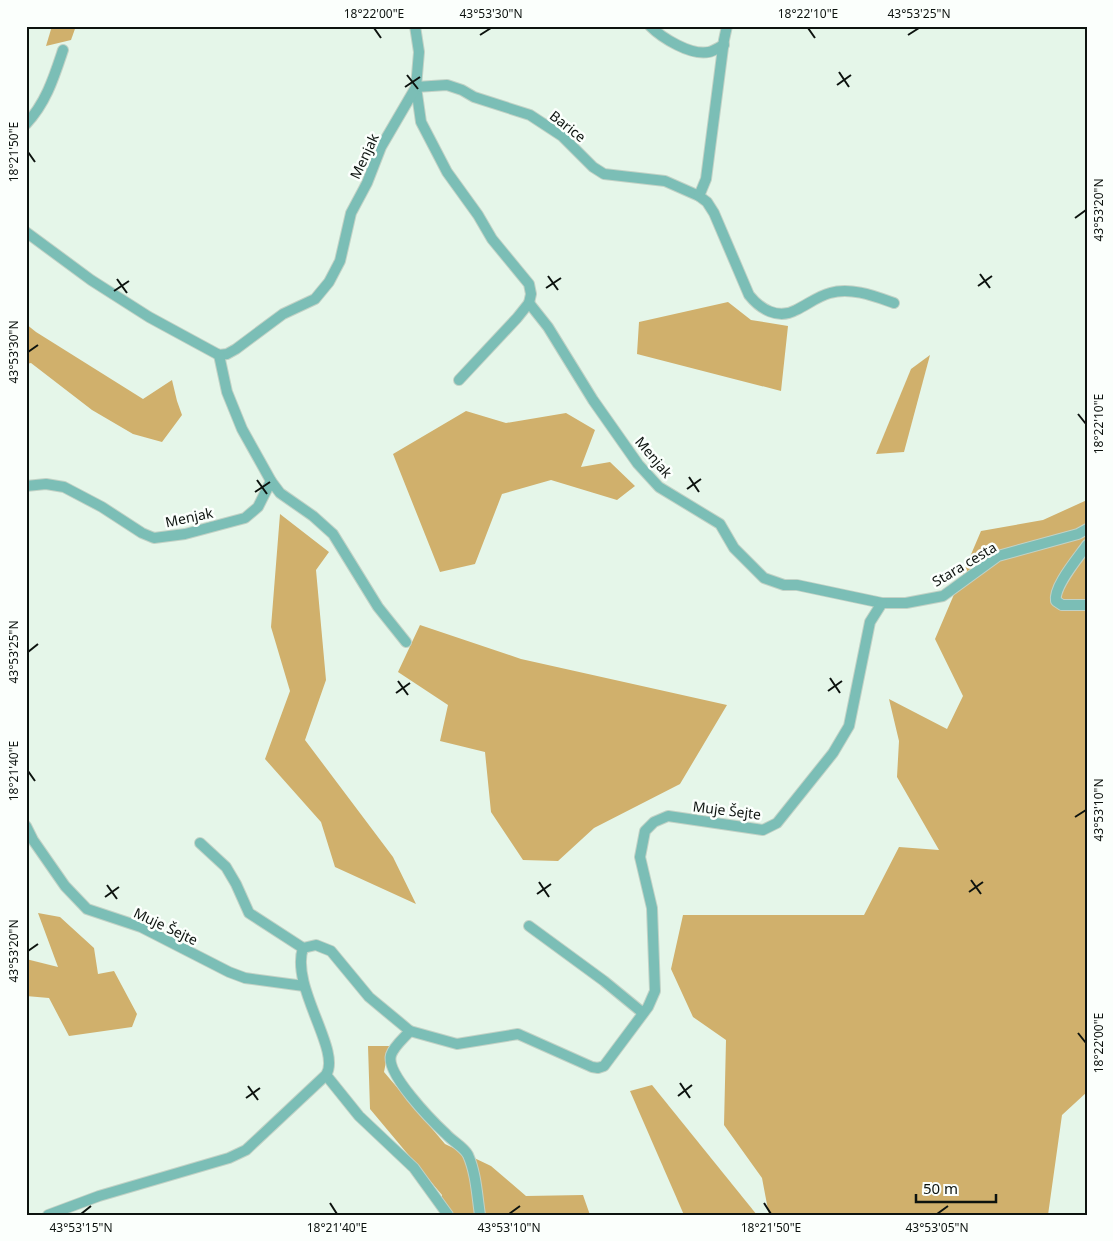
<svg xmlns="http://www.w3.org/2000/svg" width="1113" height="1241" font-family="'Noto Sans',sans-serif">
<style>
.forest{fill:#d0b06c}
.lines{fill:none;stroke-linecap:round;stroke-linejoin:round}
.street-casing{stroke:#c2d2c6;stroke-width:12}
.street{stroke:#7bbeb6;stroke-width:10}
.ticks{fill:none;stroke:#0d130f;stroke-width:2}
.labels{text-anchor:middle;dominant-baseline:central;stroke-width:5;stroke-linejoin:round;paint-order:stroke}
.street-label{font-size:14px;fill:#0d130f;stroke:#fbfffc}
.neatline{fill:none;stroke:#0d130f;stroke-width:2}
.ticks-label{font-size:12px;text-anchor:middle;fill:#0d130f}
</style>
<rect width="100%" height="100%" fill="#e5f6e9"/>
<g class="forest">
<polygon points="52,26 76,26 71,40 46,46"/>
<polygon points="728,302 751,320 788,326 781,391 637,354 639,322"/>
<polygon points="26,324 36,332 143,399 172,380 177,401 182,415 162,442 133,434 92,410 31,363 26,364"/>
<polygon points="930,355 904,452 876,454 911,369"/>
<polygon points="466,411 506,423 566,413 595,430 581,467 610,462 635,486 617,500 551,480 502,494 475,564 440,572 393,454"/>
<polygon points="1087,500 1087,1092 1062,1115 1048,1215 769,1215 762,1178 724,1125 726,1040 693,1017 671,969 683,915 864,915 899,847 939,850 897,777 899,741 889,699 947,729 963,696 935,639 981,531 1043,520"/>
<polygon points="280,514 329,552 316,570 326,680 305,740 393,857 416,904 335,867 321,822 265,759 290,691 271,627"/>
<polygon points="420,625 521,659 727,705 680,784 594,828 558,861 523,860 491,812 485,752 440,741 448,705 398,672"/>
<polygon points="38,913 60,917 94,948 98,974 114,971 137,1014 132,1027 69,1036 49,998 26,996 26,959 58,967"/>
<polygon points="368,1046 389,1046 384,1072 445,1144 491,1166 526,1196 583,1195 590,1215 441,1215 442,1195 370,1109"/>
<polygon points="652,1085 757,1215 684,1215 630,1091"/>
</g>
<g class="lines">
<g class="street-casing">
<g id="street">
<polyline points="415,26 419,52 416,87 421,122 447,172 478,215 492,239 529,284 531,294 529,303 517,318 459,380"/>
<path d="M 650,26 C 662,38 691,56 709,52 C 714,51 719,47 724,45"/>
<path d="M 416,87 L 447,85 L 462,90 L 474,97 L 530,115 L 562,136 L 593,167 L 604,174 L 665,181 L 699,196 L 707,202 L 714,213 L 749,295 C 760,309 778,320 796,310 C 807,305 818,296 830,293 C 851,287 874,296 894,303"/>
<path d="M 26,124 C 46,103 54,77 63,50"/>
<polyline points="699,196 706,179 724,40 727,26"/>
<polyline points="26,232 91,280 149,317 219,355 227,354 236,349 283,314 315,299 329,282 340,261 351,213 367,183 381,147 416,87"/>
<polyline points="529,303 548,327 593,400 638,464 659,487 720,524 734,548 764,578 784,585 797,585 882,603 906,603 943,596 998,556 1078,534 1087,529"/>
<polyline points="219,355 227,392 242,429 271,481 280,493 313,516 333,534 378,607 406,642"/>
<polyline points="26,486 46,484 64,487 102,507 142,533 154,538 185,534 245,518 258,507 271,481"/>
<path d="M 1087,545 C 1078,558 1053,587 1056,601 L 1062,605 L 1087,605"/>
<polyline points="26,826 33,840 65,886 87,909 141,927 229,972 245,978 304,986"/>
<polyline points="200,843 226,867 236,884 249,913 303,948"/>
<polyline points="529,926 604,981 643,1013"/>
<path d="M 410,1031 C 404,1038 394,1046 391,1055 C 385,1073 432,1121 446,1134 C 452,1141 464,1147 468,1155 C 476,1173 477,1195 480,1215"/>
<polyline points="326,1075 359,1116 414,1168 448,1215"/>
<path d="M 48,1215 L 99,1196 L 229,1158 L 246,1150 L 326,1075 C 342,1051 290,987 303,948 L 316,945 L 331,951 L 369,997 L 410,1031 L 457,1044 L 518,1034 L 592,1067 L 598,1068 L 604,1066 L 648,1007 L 655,991 L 652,908 L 640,857 L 645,831 L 654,822 L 668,816 L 763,830 L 777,823 L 833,753 L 849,726 L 870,622 L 882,603"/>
</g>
</g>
<use href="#street" class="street"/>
</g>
<path class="ticks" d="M 374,28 L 381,38M 808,28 L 815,38M 480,35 L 491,28M 908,35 L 919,28M 839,72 L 849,87M 407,75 L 418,89M 837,85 L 851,75M 405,87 L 420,77M 28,152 L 35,162M 1075,218 L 1086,210M 980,274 L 990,288M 548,276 L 558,290M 117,279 L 127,293M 978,286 L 992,276M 546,288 L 561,278M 114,291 L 129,281M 28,352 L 38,345M 1078,414 L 1086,424M 689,477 L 699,492M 257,480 L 267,494M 687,489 L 701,479M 255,492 L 270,482M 28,652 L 38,644M 830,678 L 840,693M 398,681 L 408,695M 828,691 L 842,681M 396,693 L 410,683M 28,771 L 35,781M 1075,817 L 1086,810M 971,880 L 981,894M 539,882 L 549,897M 107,885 L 117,899M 969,892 L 983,882M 537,894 L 551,884M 105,897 L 119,887M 28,951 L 38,944M 1078,1033 L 1086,1043M 680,1083 L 690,1098M 248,1086 L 258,1100M 678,1096 L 692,1085M 246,1098 L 260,1088M 330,1203 L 337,1214M 764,1203 L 771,1214M 81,1214 L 91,1206M 509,1214 L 520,1206M 937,1214 L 948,1206"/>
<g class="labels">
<g class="street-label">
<text transform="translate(568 126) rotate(38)">Barice</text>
<text transform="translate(364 156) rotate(-65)">Menjak</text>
<text transform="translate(654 457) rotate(50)">Menjak</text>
<text transform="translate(189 517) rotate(-12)">Menjak</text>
<text transform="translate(964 564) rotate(-31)">Stara cesta</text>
<text transform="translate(727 810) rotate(7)">Muje Šejte</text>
<text transform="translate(166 926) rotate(25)">Muje Šejte</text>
</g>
</g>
<rect width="1113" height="1241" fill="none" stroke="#fbfffc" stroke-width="55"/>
<path d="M916 1194v8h80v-8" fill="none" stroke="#0d130f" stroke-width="2.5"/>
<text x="923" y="1194" font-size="15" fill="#0d130f" stroke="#fbfffc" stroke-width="4" paint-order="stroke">50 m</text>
<rect x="28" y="28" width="1058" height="1186" class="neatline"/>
<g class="ticks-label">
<text x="374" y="18">18°22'00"E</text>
<text x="491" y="18">43°53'30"N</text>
<text x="808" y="18">18°22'10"E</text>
<text x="919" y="18">43°53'25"N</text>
<text transform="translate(14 152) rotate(-90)" y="4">18°21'50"E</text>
<text transform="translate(1099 210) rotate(-90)" y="4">43°53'20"N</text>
<text transform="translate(14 352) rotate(-90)" y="4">43°53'30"N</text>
<text transform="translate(1099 424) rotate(-90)" y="4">18°22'10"E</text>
<text transform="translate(14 652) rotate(-90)" y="4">43°53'25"N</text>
<text transform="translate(14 771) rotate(-90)" y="4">18°21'40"E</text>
<text transform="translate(1099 810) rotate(-90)" y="4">43°53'10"N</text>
<text transform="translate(14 951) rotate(-90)" y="4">43°53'20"N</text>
<text transform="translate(1099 1043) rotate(-90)" y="4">18°22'00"E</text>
<text x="81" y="1232">43°53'15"N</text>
<text x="337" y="1232">18°21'40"E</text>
<text x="509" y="1232">43°53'10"N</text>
<text x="771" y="1232">18°21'50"E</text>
<text x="937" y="1232">43°53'05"N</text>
</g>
</svg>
